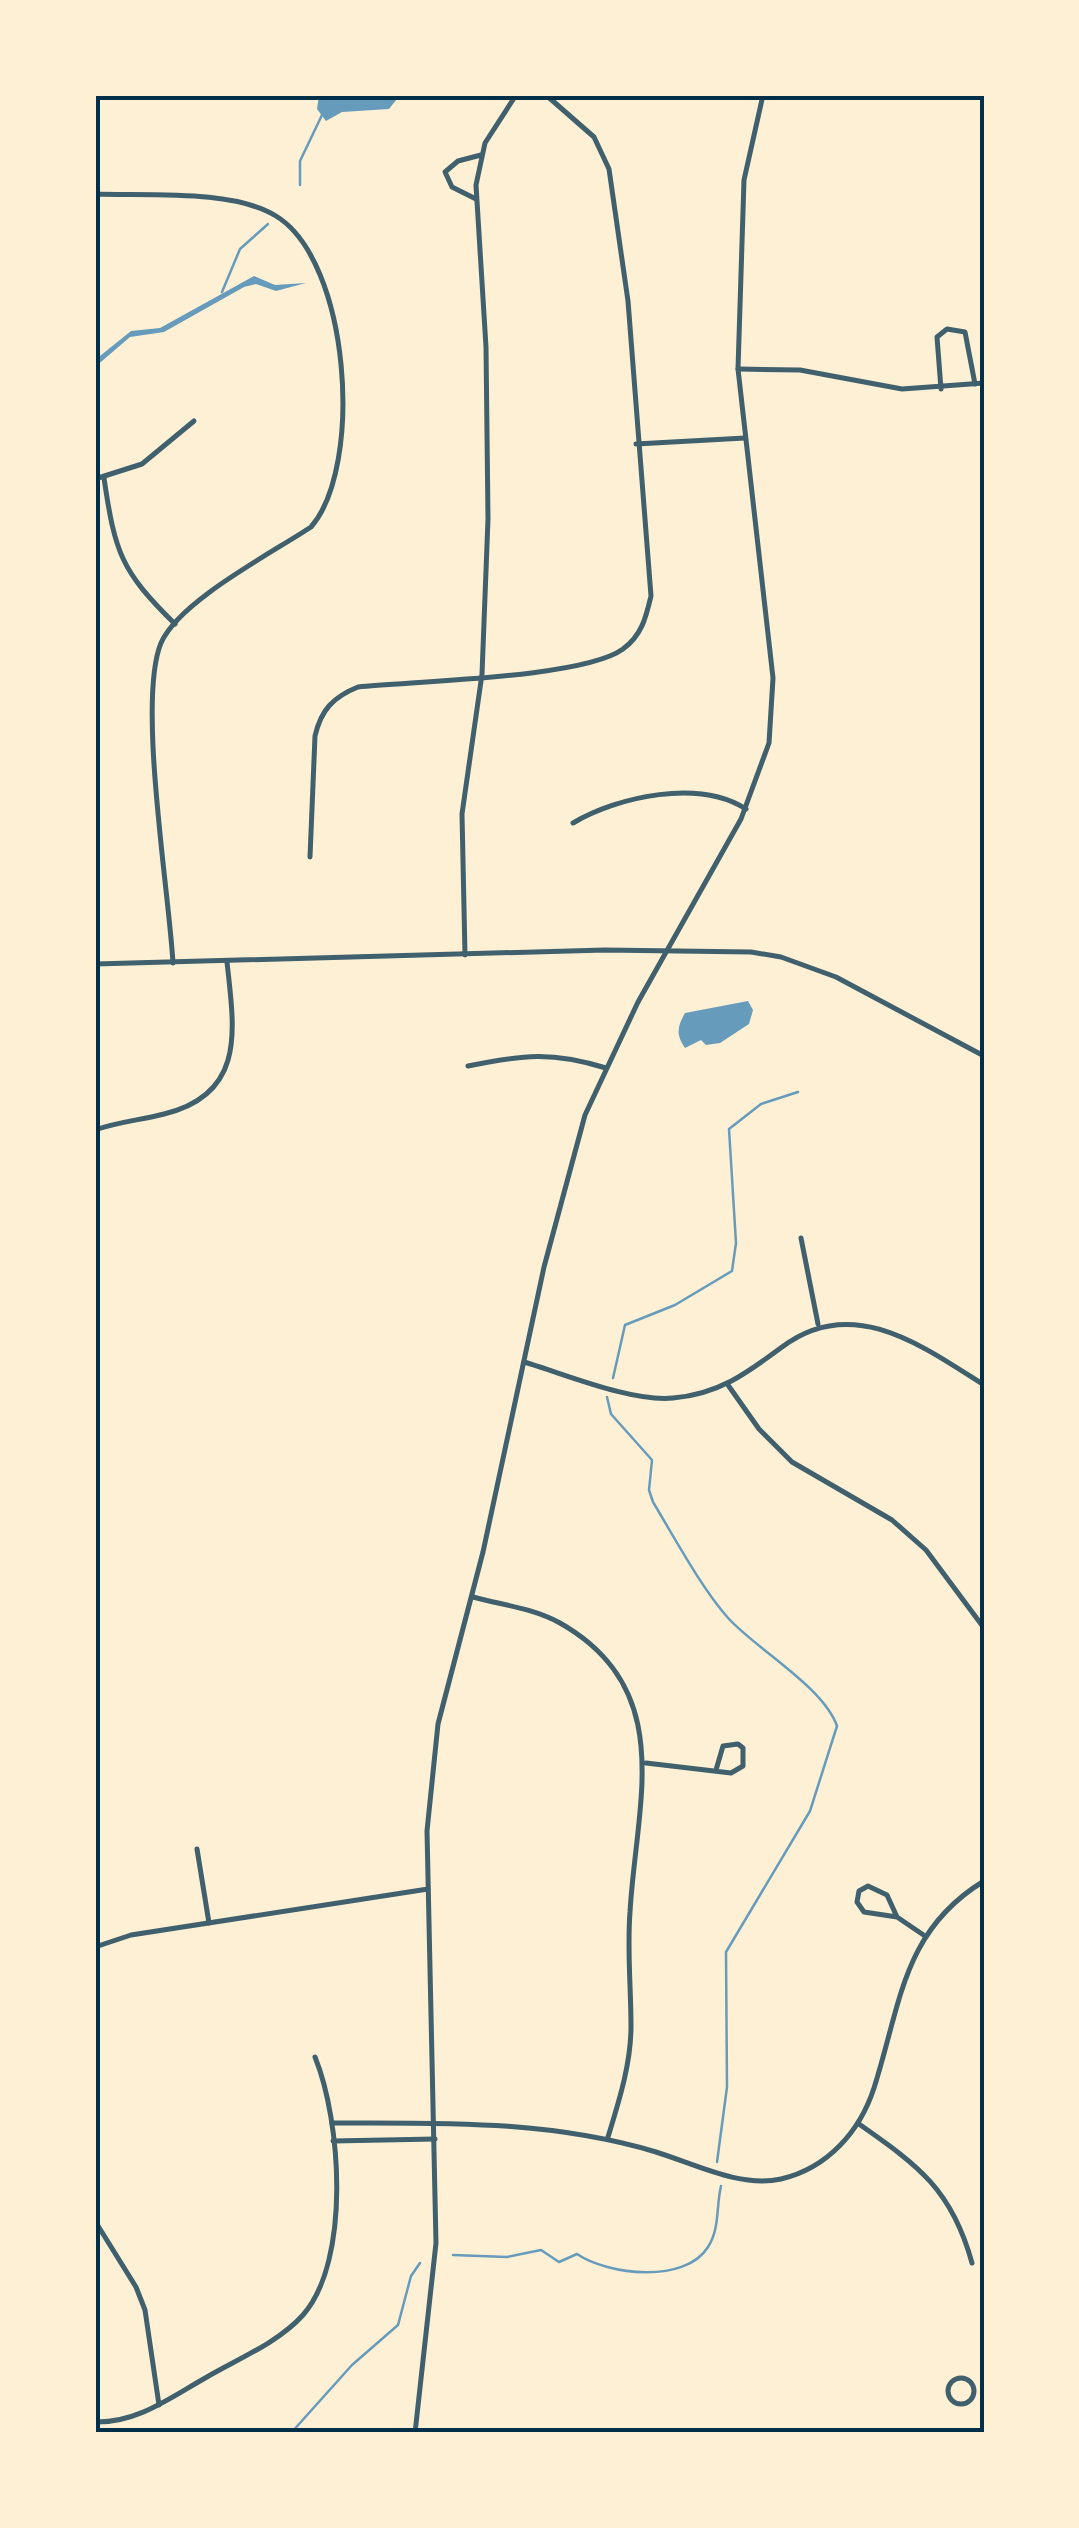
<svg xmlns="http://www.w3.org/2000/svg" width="1079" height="2528" font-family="Cabin,sans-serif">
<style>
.water{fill:#669bbc}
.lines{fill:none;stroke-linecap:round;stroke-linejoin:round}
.stream{stroke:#669bbc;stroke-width:2.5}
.minor{stroke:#3f606c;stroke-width:5}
.tertiary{stroke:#3f606c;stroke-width:5}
.neatline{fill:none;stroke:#003049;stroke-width:4}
</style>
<rect width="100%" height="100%" fill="#fdf0d5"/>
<g class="water">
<polygon points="319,95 400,95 389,109 342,112 326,121 317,109"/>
<polygon points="254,276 275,285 306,283 276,291 256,284 244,287 164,332 130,337 95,367 95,360 131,331 160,328"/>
<path d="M 748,1001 L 753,1010 L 749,1024 L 720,1043 L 706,1045 L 701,1040 L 685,1048 C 676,1035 677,1027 685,1013 Z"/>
</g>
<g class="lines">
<g class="stream">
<polyline points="300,185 300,161 322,115"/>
<polyline points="222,292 240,249 268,224"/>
<polyline points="613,1378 625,1325 675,1305 732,1271 736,1243 729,1129 761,1104 798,1092"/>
<path d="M 607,1397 L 611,1414 L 652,1460 L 649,1490 L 653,1502 C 674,1537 702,1589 729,1619 C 759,1651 823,1687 837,1726 L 810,1811 L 726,1952 L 727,2087 L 717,2162"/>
<path d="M 453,2255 L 507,2257 L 541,2250 L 559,2262 L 577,2254 C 608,2275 685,2284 708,2247 C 720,2228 716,2207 721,2186"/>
<polyline points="291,2433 352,2365 398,2325 411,2276 420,2263"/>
</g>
<g class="minor">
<path d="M 95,194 C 145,196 233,189 276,216 C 350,261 364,466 311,527 C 272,553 179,601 161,643 C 137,701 169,891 173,963"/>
<polyline points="476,199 452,187 445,172 458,161 481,155"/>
<polyline points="738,369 800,370 902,389 984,383"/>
<polyline points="941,389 937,337 947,329 965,332 975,384"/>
<polyline points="636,444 745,438"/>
<path d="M 104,478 C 115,553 121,571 175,624"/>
<polyline points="95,479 142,464 194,421"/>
<path d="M 573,823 C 619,796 699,779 746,809"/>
<path d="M 310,857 L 315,736 C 321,710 333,697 358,687 C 416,681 583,678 623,649 C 642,635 646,617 651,596 L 628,301 L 609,169 L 594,137 L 546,95"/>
<polyline points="465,955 462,814 482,674 488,519 486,347 476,185 485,143 516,95"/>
<path d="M 468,1066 C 523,1055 551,1051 606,1068"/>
<path d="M 95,1130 C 117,1122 141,1120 164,1114 C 247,1094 234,1028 227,962"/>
<polyline points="801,1238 818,1324"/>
<path d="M 524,1362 C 565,1374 631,1402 673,1398 C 719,1394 747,1373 782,1347 C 852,1294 921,1345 984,1385"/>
<polyline points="728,1385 759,1429 792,1462 892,1520 926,1550 984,1628"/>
<path d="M 473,1597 C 502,1605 533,1608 560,1623 C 678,1690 636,1804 630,1912 C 627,1950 631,1987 631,2026 C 631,2064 619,2101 608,2137"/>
<polyline points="646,1763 731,1773 743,1766 743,1748 738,1744 723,1746 716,1770"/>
<polyline points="197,1849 209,1923"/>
<polyline points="897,1917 864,1912 857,1902 859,1891 868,1886 887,1895 897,1917 925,1936"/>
<polyline points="95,1947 131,1935 428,1889"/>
<path d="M 332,2123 C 443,2123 549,2120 656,2152 C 695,2164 740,2188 781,2179 C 828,2168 860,2131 874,2088 C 901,2004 902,1931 984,1881"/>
<path d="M 859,2124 C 919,2166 952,2190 972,2263"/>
<polyline points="333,2141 435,2139"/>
<polyline points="95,2221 136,2287 145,2310 159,2405"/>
<circle cx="961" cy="2391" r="13"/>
<path d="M 95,2422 C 138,2423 171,2397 207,2377 C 238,2359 279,2342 303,2315 C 351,2260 341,2121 315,2057"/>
</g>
<g class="tertiary">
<polyline points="95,964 605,950 751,952 781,957 836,977 984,1056"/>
<polyline points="415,2433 436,2243 427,1831 438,1724 483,1552 544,1267 585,1115 638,1002 741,819 769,743 773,678 738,369 744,180 763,95"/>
</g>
</g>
<rect width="1079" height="2528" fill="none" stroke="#fdf0d5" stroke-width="195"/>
<rect x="98" y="98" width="884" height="2332" class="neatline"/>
</svg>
